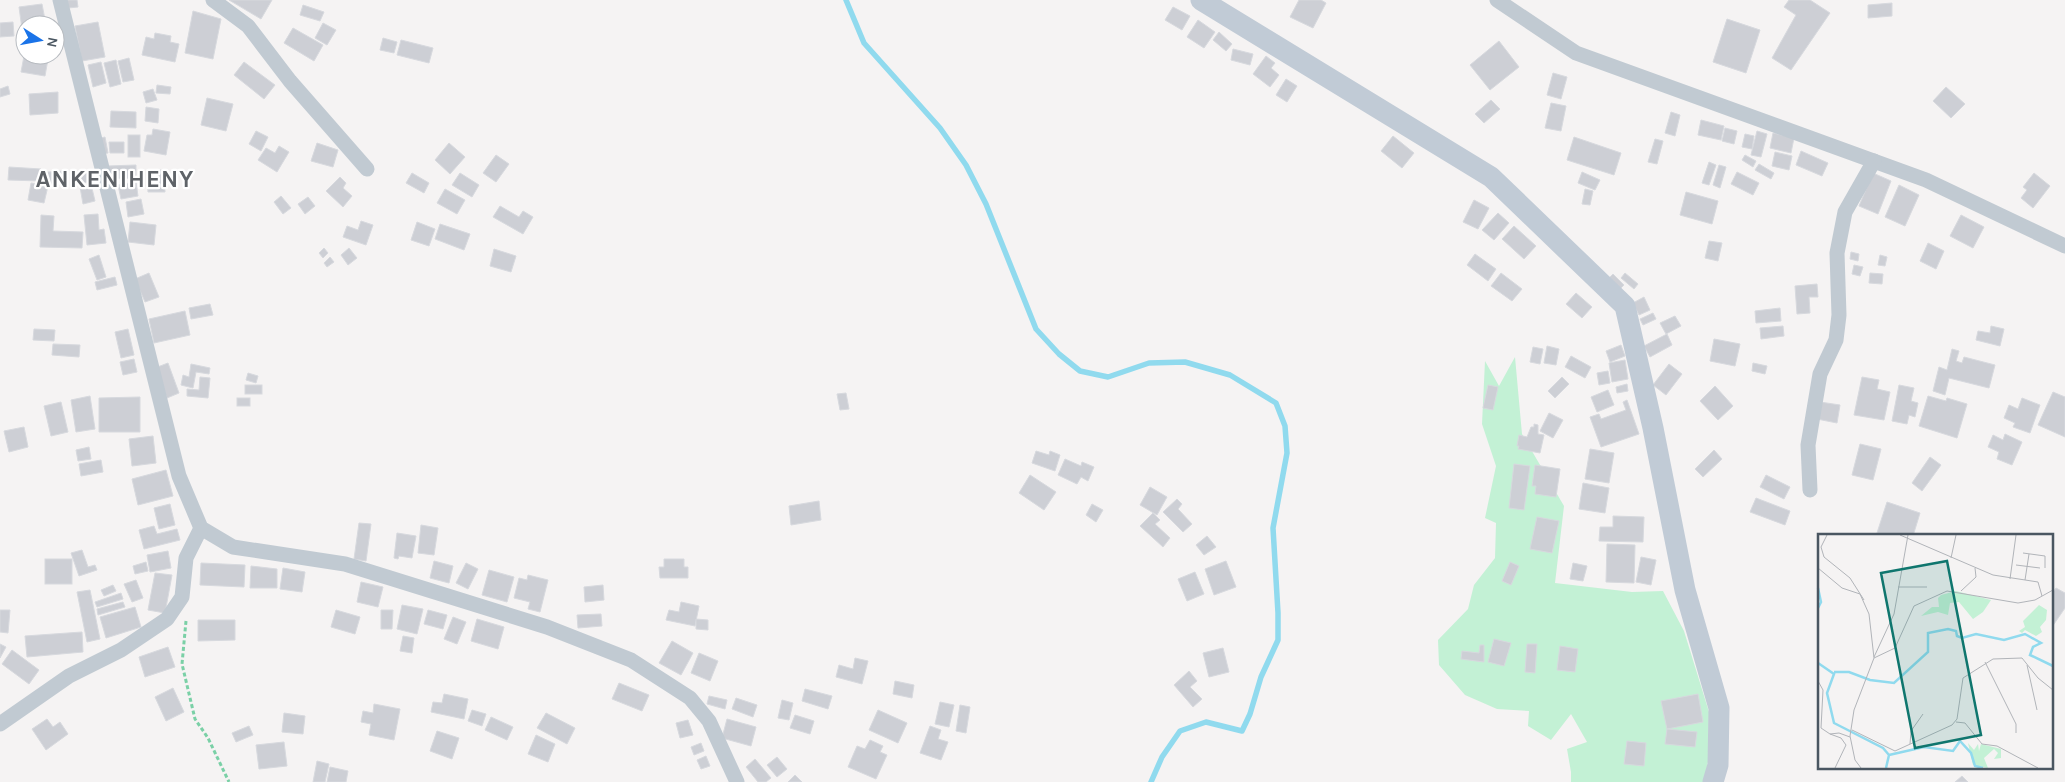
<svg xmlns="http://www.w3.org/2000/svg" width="2065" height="782" font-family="Karla,sans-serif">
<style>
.green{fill:#c3f1d5}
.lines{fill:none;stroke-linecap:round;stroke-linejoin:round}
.stream{stroke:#90daee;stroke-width:5.5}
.building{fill:#cdcfd5;stroke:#d7d9de}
.path{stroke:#7ad0a6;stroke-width:3;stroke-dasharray:4 2.5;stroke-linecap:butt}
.street{stroke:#c1cad2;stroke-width:15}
.secondary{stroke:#c1cbd6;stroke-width:21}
.labels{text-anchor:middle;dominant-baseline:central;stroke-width:4.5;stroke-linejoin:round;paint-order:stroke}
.district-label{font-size:24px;font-weight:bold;letter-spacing:1px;fill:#5f6368;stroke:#fff}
.inset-river{fill:none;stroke:#90daee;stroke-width:2.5}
.inset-road{fill:none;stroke:#b1b4b9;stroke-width:1}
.view{fill:#0f766e;fill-opacity:0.15;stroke:#0f766e;stroke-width:2.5}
.inset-edge{fill:none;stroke:#4a5661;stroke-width:2.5}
</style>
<rect width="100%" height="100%" fill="#f5f3f3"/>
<polygon class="green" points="1515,357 1522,434 1564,506 1555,583 1632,592 1663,591 1684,631 1709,712 1708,762 1704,782 1571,782 1571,772 1567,749 1587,742 1571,714 1551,740 1528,726 1529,711 1497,709 1465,695 1439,665 1438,640 1468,609 1474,585 1495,558 1496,523 1485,518 1496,466 1482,424 1485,361 1499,386"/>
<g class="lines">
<polyline class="stream" points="846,0 864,43 940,128 966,165 986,204 1036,329 1059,354 1080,371 1108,377 1149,363 1185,362 1230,375 1276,403 1285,426 1287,453 1273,528 1278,613 1278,640 1261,677 1250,714 1242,731 1206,722 1180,731 1162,757 1151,782"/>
</g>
<g class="building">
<polygon points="67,0 77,0 78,7 68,8"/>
<polygon points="229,0 272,0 261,19"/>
<polygon points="1299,0 1321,0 1326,3 1313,28 1290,17"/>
<polygon points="1789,0 1810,0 1830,13 1791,70 1772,58 1796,15 1784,7"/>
<polygon points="1892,3 1892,16 1868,18 1868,5"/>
<polygon points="42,4 46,25 25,25 25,29 22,29 19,7"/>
<polygon points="303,5 324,12 320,21 300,15"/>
<polygon points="1173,7 1190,16 1182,30 1165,20"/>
<polygon points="193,11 221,19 213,59 185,53"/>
<polygon points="1727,19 1760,30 1746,73 1713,62"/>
<polygon points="1198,20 1215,32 1204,48 1187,37"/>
<polygon points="13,22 14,36 0,37 0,23"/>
<polygon points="98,22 105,57 82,61 75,26"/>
<polygon points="323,23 336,30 327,45 315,38"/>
<polygon points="293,28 323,45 314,61 284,43"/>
<polygon points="1219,32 1232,44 1226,51 1213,40"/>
<polygon points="155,33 171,36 170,42 179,44 175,62 142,55 146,37 154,39"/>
<polygon points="383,38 397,42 394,53 380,50"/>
<polygon points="401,40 433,48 429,63 397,55"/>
<polygon points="1499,41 1519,67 1490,90 1470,65"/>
<polygon points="1233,49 1253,54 1250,65 1231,60"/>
<polygon points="24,56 48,59 45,76 21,72"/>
<polygon points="1266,56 1275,63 1271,68 1279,75 1270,87 1253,74"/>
<polygon points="129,58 134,80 123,82 118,61"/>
<polygon points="116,60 121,84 110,87 104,63"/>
<polygon points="101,62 106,83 93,87 88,65"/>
<polygon points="244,62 275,85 264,99 234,75"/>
<polygon points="1553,73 1567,77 1561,99 1547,95"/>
<polygon points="1286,79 1297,86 1287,102 1276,95"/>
<polygon points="157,85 171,87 170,94 156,93"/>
<polygon points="8,86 10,94 0,97 0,89"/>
<polygon points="1946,87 1965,104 1951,118 1933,101"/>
<polygon points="153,89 157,100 146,103 143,92"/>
<polygon points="58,92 58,113 30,115 29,94"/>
<polygon points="207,98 233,104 226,131 201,125"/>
<polygon points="1491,100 1500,109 1484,123 1475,114"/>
<polygon points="1551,103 1566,106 1561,131 1545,128"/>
<polygon points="146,107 159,109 158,123 145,121"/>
<polygon points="111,111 136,112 136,128 110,127"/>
<polygon points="1671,112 1680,115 1675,136 1665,133"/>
<polygon points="1701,120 1724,126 1721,140 1698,135"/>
<polygon points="1725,128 1737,131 1734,144 1722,141"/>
<polygon points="153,129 170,132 166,155 144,151 147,135 152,135"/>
<polygon points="256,131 268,137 261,151 249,144"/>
<polygon points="1757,131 1767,134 1761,157 1751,155"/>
<polygon points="1773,133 1794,138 1791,153 1770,148"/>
<polygon points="1745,134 1754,136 1752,149 1742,147"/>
<rect x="128" y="135" width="12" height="22"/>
<polygon points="1393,136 1414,153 1402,168 1381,151"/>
<polygon points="105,137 108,153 101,154 97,139"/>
<polygon points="1574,137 1621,153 1614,175 1567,160"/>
<polygon points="1655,139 1663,141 1657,164 1648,162"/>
<polygon points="109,142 124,142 124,153 110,153"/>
<polygon points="317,143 338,150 333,167 311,161"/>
<polygon points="449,143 465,157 450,174 435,160"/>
<polygon points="279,146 289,152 277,172 258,160 266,148 275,153"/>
<polygon points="1801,151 1828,163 1822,176 1796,165"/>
<polygon points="1775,152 1792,156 1789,170 1772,166"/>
<polygon points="496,155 509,164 496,182 483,173"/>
<polygon points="1745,155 1756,161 1753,167 1742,160"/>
<polygon points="1709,162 1716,165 1709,185 1702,183"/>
<polygon points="1759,164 1774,173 1771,179 1755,170"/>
<polygon points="136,165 136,178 108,179 108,166"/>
<polygon points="1719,165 1726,167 1720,188 1713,185"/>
<polygon points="9,167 41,169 41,181 8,180"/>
<polygon points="147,170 164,170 165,192 148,192"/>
<polygon points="65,171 66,183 48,184 47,172"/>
<polygon points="1582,172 1600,180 1595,190 1578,183"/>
<polygon points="1737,172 1759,183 1753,195 1731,184"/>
<polygon points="75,173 92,174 92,183 74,182"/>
<polygon points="412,173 429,183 424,193 406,183"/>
<polygon points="460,173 479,185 472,197 452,185"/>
<polygon points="1873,173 1891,181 1878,214 1859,206"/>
<polygon points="2034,173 2050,186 2033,208 2021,198 2027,190 2023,187"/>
<polygon points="340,177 346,183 343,188 352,196 343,207 326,191"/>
<polygon points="136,182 138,196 121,199 118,185"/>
<polygon points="31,183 48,186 44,203 28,200"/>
<polygon points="91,184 95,201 83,204 80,187"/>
<polygon points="1899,185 1919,195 1905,226 1885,217"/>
<polygon points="445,189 465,200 457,214 437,203"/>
<polygon points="1585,189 1593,191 1590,205 1582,204"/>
<polygon points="1686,192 1718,201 1712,224 1680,215"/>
<polygon points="281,196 291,208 283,214 274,202"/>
<polygon points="308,197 315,206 305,214 298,204"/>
<polygon points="141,199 144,214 128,217 126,202"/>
<polygon points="1474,200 1489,208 1478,229 1463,222"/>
<polygon points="500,206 519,217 523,211 533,217 523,234 493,217"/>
<polygon points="1498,213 1509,223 1494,240 1482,230"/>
<polygon points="98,214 99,230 104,229 106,243 87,245 84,215"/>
<polygon points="41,215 54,216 53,231 83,232 82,248 40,247"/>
<polygon points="1961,215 1984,227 1973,248 1950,236"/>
<polygon points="361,221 373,225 366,245 343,237 347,226 358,230"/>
<polygon points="130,222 156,225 154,245 128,242"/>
<polygon points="417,222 435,229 429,246 411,240"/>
<polygon points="440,224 470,234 464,250 435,239"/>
<polygon points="1514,226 1536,246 1524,259 1502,239"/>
<polygon points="1709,241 1722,243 1718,261 1705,258"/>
<polygon points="1928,243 1944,251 1936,269 1920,261"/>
<polygon points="324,248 328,253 323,258 319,253"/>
<polygon points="349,248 357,258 348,265 341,255"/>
<polygon points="494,249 516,256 511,272 490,266"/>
<polygon points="1851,252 1859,254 1858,261 1850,259"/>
<polygon points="1475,254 1496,269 1488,281 1467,265"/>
<polygon points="99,255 106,277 97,280 89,259"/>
<polygon points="1880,255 1887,257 1885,266 1878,265"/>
<polygon points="330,257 334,262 327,267 324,263"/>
<polygon points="1854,265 1863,267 1860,276 1852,274"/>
<polygon points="149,273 159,297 145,302 135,279"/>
<polygon points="1501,273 1522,289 1512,301 1491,286"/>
<polygon points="1625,273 1638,284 1634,289 1621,278"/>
<polygon points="1870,273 1883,274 1882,284 1869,283"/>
<polygon points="1613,274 1624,285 1617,292 1606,281"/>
<polygon points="115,277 117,285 97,290 95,282"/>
<polygon points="1817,284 1818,297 1809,297 1810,313 1797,314 1795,286"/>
<polygon points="1576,293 1592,307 1582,318 1566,304"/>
<polygon points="1644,297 1650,310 1639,315 1633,303"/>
<polygon points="210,304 213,315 191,319 189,308"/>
<polygon points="1780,308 1781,321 1756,323 1755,311"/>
<polygon points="185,311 190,335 154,343 149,319"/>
<polygon points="1653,313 1656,319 1643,325 1640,319"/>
<polygon points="1675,316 1681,326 1666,334 1660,323"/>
<polygon points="1783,326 1784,336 1761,339 1760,328"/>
<polygon points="1991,326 2004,329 2000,346 1976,340 1978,331 1990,333"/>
<polygon points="34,329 55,330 54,341 33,340"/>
<polygon points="128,329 134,355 121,358 115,332"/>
<polygon points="1667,334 1672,345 1650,357 1644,346"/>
<polygon points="1714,339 1740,344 1735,366 1710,361"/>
<polygon points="53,344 80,345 79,357 52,355"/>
<polygon points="1621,345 1625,356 1610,362 1606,351"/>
<polygon points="1547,346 1559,349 1556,365 1544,363"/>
<polygon points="1533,347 1543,349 1540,364 1530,362"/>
<polygon points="1952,349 1959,351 1956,361 1962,363 1964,357 1995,365 1989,388 1949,378 1945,395 1933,391 1939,367 1947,370"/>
<polygon points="1571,356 1591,367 1585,378 1565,367"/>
<polygon points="134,359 137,372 123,375 120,362"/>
<polygon points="1625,360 1628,379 1612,382 1609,363"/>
<polygon points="168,363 179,393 167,398 155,368"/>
<polygon points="1753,363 1767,366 1765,374 1752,371"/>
<polygon points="191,364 210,368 209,374 196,372 193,388 181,385 183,375 189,377"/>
<polygon points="1669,364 1682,374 1666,395 1653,385"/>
<polygon points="1608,371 1610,383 1599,385 1597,373"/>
<polygon points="248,373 258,376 256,383 246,380"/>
<polygon points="200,377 210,378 208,398 187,396 187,389 199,390"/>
<polygon points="1562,377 1569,384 1555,398 1548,391"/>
<polygon points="1862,377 1879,380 1877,389 1890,392 1884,420 1854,415"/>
<polygon points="1627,384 1628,391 1617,393 1616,387"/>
<rect x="245" y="385" width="17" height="9"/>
<polygon points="1488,385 1498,387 1493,410 1483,408"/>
<polygon points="1899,385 1914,388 1911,401 1918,403 1915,417 1909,415 1907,424 1892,421"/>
<polygon points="1715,386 1733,406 1718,420 1700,401"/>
<polygon points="1608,390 1614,405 1597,412 1591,397"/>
<polygon points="2053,392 2065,397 2065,437 2038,425"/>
<polygon points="846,393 849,409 840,410 837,394"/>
<polygon points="90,396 95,429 76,432 71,400"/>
<polygon points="1928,396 1946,401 1947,398 1967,404 1957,438 1919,426"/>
<polygon points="140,397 140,432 99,432 99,398"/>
<rect x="237" y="398" width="13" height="8"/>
<polygon points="2022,398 2040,405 2030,433 2013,427 2015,423 2004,418 2009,405 2018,409"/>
<polygon points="1627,400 1639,434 1601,447 1590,417 1599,414 1601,419 1626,410 1623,402"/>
<polygon points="61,402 68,432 51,436 44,406"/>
<polygon points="1820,402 1840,405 1837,423 1817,419"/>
<polygon points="1549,413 1563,420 1553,438 1540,431"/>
<polygon points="1534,424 1538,425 1538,434 1544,435 1540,453 1518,449 1519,446 1517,446 1519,435 1527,437 1531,427 1534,427"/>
<polygon points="24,427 28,447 9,452 4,431"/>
<polygon points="2005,434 2022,442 2012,465 1997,459 1999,452 1988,447 1993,435 2003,440"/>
<polygon points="153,436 156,463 132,466 129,439"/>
<polygon points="1860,444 1881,449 1873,480 1852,475"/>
<polygon points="89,447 91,459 78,461 76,450"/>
<polygon points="1590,449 1614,453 1609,483 1585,479"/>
<polygon points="1714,450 1722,459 1703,477 1695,469"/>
<polygon points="1036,451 1049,455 1050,451 1060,455 1055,471 1032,463"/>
<polygon points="1930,457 1941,465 1922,491 1912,483"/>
<polygon points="1065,459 1081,466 1082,462 1094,467 1088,481 1081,477 1077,484 1058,475"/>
<polygon points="101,460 103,472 81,476 79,464"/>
<polygon points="1514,464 1530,466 1524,510 1509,508"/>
<polygon points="1535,465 1560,469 1556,497 1535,494 1536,486 1532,486"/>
<polygon points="166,470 173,496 138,505 132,479"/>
<polygon points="1030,475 1056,492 1044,510 1019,493"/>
<polygon points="1766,475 1790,487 1784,499 1760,487"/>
<polygon points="1583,483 1609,488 1605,513 1579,509"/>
<polygon points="1150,487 1167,497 1157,515 1140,505"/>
<polygon points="1756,498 1790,511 1785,525 1750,512"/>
<polygon points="1177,499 1182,504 1178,509 1192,524 1183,532 1163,512"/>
<polygon points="819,501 821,520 791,525 789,506"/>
<polygon points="1887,502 1920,513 1913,536 1876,536"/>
<polygon points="170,504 175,525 159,529 154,508"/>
<polygon points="1092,504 1103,510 1096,522 1086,515"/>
<polygon points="1153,513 1160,520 1155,524 1170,538 1163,547 1140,526"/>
<polygon points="1613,516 1644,517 1643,542 1599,541 1600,527 1613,527"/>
<polygon points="1537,517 1559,521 1552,553 1530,549"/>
<polygon points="359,523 371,524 366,561 354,559"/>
<polygon points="421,525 438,528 434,555 418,553"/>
<polygon points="154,526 157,534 177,529 180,540 144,549 139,530"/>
<polygon points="397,533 416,536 412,558 399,556 398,559 394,558"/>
<polygon points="1207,536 1216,547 1204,555 1196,545"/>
<polygon points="1607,544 1635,545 1634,583 1606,582"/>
<polygon points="82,550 88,567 95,565 97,570 79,576 71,553"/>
<polygon points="168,551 171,568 150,572 147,555"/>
<polygon points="1641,557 1656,560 1651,585 1636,582"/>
<rect x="45" y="559" width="27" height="25"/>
<polygon points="664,559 684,559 684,567 688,567 688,578 660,578 659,567 664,567"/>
<polygon points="434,561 453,566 449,583 430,578"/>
<polygon points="1226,561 1236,587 1214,595 1205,569"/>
<polygon points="146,562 148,571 135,574 133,566"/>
<polygon points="1510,562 1519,566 1511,585 1502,581"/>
<polygon points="201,563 245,565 244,587 200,585"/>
<polygon points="466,563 478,569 468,589 456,583"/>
<polygon points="1573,563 1587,566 1583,581 1570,579"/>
<polygon points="251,566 277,569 277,588 250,588"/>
<polygon points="283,568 305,572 302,592 280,589"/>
<polygon points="489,570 514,577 507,602 482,595"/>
<polygon points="1195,572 1204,594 1187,601 1178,579"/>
<polygon points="155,573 172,575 165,613 148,610"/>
<polygon points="528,575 548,580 540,612 528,609 530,602 514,598 519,578 527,580"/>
<polygon points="136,580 143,598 132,602 124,584"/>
<polygon points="361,582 383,587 378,607 357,602"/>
<polygon points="113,585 116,591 104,596 101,590"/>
<polygon points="603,585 604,600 585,602 584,587"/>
<polygon points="2056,588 2065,593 2065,608 2052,627 2051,595"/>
<polygon points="90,590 100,639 87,642 77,592"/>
<polygon points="121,593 123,599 97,607 95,602"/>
<polygon points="123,602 125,607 98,615 97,609"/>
<polygon points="681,602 699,606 695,626 666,620 669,610 679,612"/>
<polygon points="402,605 423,609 417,634 397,629"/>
<polygon points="135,607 141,627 106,638 100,617"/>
<polygon points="0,610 10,610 8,633 0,632"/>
<polygon points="336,610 360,617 355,634 331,627"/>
<polygon points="381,610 393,610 392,629 381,629"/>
<polygon points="428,610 447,615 443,629 424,624"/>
<polygon points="601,614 602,626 578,628 577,615"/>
<polygon points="453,617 466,622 457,644 444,639"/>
<polygon points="477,619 504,627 498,649 471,641"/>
<polygon points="696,619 708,620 708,630 696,629"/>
<polygon points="198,620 235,620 235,640 198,641"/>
<polygon points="82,632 83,652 27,657 25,636"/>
<polygon points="403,636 414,638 412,653 400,651"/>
<polygon points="1494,639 1511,643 1504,666 1488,662"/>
<polygon points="672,641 693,653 681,675 659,663"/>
<polygon points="0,644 6,647 0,658"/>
<polygon points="1527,644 1537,644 1535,673 1525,672"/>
<polygon points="1480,645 1484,645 1484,662 1461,659 1462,651 1479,653"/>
<polygon points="1560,646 1578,649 1575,672 1557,670"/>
<polygon points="168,647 175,667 145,677 139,657"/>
<polygon points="1223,648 1229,672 1209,677 1203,653"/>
<polygon points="12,650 39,670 29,684 2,664"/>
<polygon points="699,653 718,661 710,681 691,673"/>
<polygon points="855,658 868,661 862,684 836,677 839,665 853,669"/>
<polygon points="1189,671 1197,681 1190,687 1202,699 1193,707 1174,685"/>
<polygon points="895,681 914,685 912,698 893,694"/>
<polygon points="619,683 649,695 642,711 612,699"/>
<polygon points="173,688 184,712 166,721 155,697"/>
<polygon points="805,689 832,696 828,709 802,701"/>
<polygon points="444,694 468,699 464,719 431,712 433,702 442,703"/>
<polygon points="1698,694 1703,722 1667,729 1661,701"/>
<polygon points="709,696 727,700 725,709 707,704"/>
<polygon points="736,698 757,705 753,717 732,709"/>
<polygon points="782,700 793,703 789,720 778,718"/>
<polygon points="940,702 954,705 949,727 935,724"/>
<polygon points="374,704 400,709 394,740 369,735 371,724 361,722 363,711 373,713"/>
<polygon points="960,705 970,707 966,733 956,731"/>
<polygon points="472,710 486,714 482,726 468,721"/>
<polygon points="878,710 907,723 898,743 869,730"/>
<polygon points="284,713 305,716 303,734 282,732"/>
<polygon points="546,713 575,728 567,744 537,728"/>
<polygon points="795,715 814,721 810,734 790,728"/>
<polygon points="491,717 513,727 507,740 485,730"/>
<polygon points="47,719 53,727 60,722 68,734 46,750 32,729"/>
<polygon points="727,719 756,727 751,746 722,738"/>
<polygon points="688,720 693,735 680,738 676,723"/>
<polygon points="249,726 253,735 236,742 232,733"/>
<polygon points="930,726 941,730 938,739 948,742 941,760 920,753"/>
<polygon points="1667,729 1697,732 1695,747 1665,744"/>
<polygon points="437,731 459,738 452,759 430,751"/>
<polygon points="536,735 555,744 548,762 528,754"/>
<polygon points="870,740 883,746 880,752 887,755 876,779 848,767 857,746 865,749"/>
<polygon points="1627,741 1646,743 1644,766 1624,764"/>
<polygon points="284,742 287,766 259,769 256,745"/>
<polygon points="701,743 704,751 694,755 691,747"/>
<polygon points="706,756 710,766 701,769 697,760"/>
<polygon points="777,757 787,769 777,777 767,765"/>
<polygon points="755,759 771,778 766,782 758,782 746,767"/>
<polygon points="317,761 329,764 325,782 313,782"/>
<polygon points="330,767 348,771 346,782 327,782"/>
<polygon points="795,775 802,782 788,782"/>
<polygon points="1962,776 1968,782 1955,782"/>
</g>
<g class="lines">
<polyline class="path" points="186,621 182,664 195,719 208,738 229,782"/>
<g class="street">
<polyline points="60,0 179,476 201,528 233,547 345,564 547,627 631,660 690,698 709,721 737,782"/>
<polyline points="213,0 248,26 290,81 367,169"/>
<polyline points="1497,0 1576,53 1926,180 2065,246"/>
<polyline points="1810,490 1808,445 1820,374 1836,340 1839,315 1837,253 1845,212 1874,161"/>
<polyline points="0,724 69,676 121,650 167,619 182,597 186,558 201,528"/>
</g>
<polyline class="secondary" points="1201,0 1491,177 1625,306 1653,428 1685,590 1719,708 1718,765 1713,782"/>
</g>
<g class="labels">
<g class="district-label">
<text x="115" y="179">ANKENIHENY</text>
</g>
</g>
<g transform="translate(1818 534)">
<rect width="235" height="235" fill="#f5f3f3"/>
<path d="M 138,57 L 173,66 L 165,78 L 155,85 L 141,68 L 132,69 L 130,81 L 120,78 L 103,82 L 114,73 L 121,73 L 120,64 L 123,61 ZM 221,71 L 229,76 L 228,86 L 222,93 L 224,98 L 218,102 L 207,96 L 204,99 L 201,97 L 207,93 L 205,87 ZM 150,209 L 156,216 L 160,210 L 161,217 L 163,210 L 183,215 L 183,224 L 176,225 L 180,219 L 176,215 L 166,224 L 170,234 L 155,231 Z" fill="#c3f1d5"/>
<path class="inset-river" d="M 0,54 L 3,68 L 0,74M 0,129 L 16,140 L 9,159 L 16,189 L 65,214 L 71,221 L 68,234M 16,138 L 31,138 L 52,146 L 76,149 L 110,118 L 110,99 L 130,95 L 138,97 L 139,102 L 144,104 L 158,100 L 186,106 L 207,100 L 223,109 L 215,113 L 212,121 L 235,132M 71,221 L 106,213 L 135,217 L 142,207 L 153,219 L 157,232 L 165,234"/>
<path class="inset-road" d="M 9,1 L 3,13 L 6,23 L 32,44 L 46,66M 82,1 L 175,41 L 220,48 L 224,62M 205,19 L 227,22 L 227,34M 133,24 L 138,1M 198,31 L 222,34M 0,34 L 24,54 L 42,60 L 51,80 L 56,124 L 36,176 L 32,202 L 37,226 L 43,234M 192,45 L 198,1M 207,46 L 211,20M 80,53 L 109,53M 143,57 L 158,43 L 157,34M 56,123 L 76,80 L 90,1M 56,124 L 77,114 L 96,72 L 129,57 L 200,69 L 217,66 L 235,56M 167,128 L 198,190 L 198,199M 209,131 L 219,176M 0,147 L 5,156 L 3,194 L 12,200M 138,188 L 147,189 L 164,210 L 179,212 L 220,234M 34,196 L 77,217 L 134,191 L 139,185 L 145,144 L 175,125 L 204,124 L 220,144 L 235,156M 92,210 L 93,197 L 105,180M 17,234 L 28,211 L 23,204 L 12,200 L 21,199 L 32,203"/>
<path class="view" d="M 129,27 L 163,201 L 97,214 L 63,39 Z"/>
<rect width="235" height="235" class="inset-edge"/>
</g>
<g transform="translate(40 40) rotate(101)"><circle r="24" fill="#ffffff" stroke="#b7bbc0"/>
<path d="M0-4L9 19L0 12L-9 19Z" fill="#1a73e8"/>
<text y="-8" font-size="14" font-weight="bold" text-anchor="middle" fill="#4a5661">N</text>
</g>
</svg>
